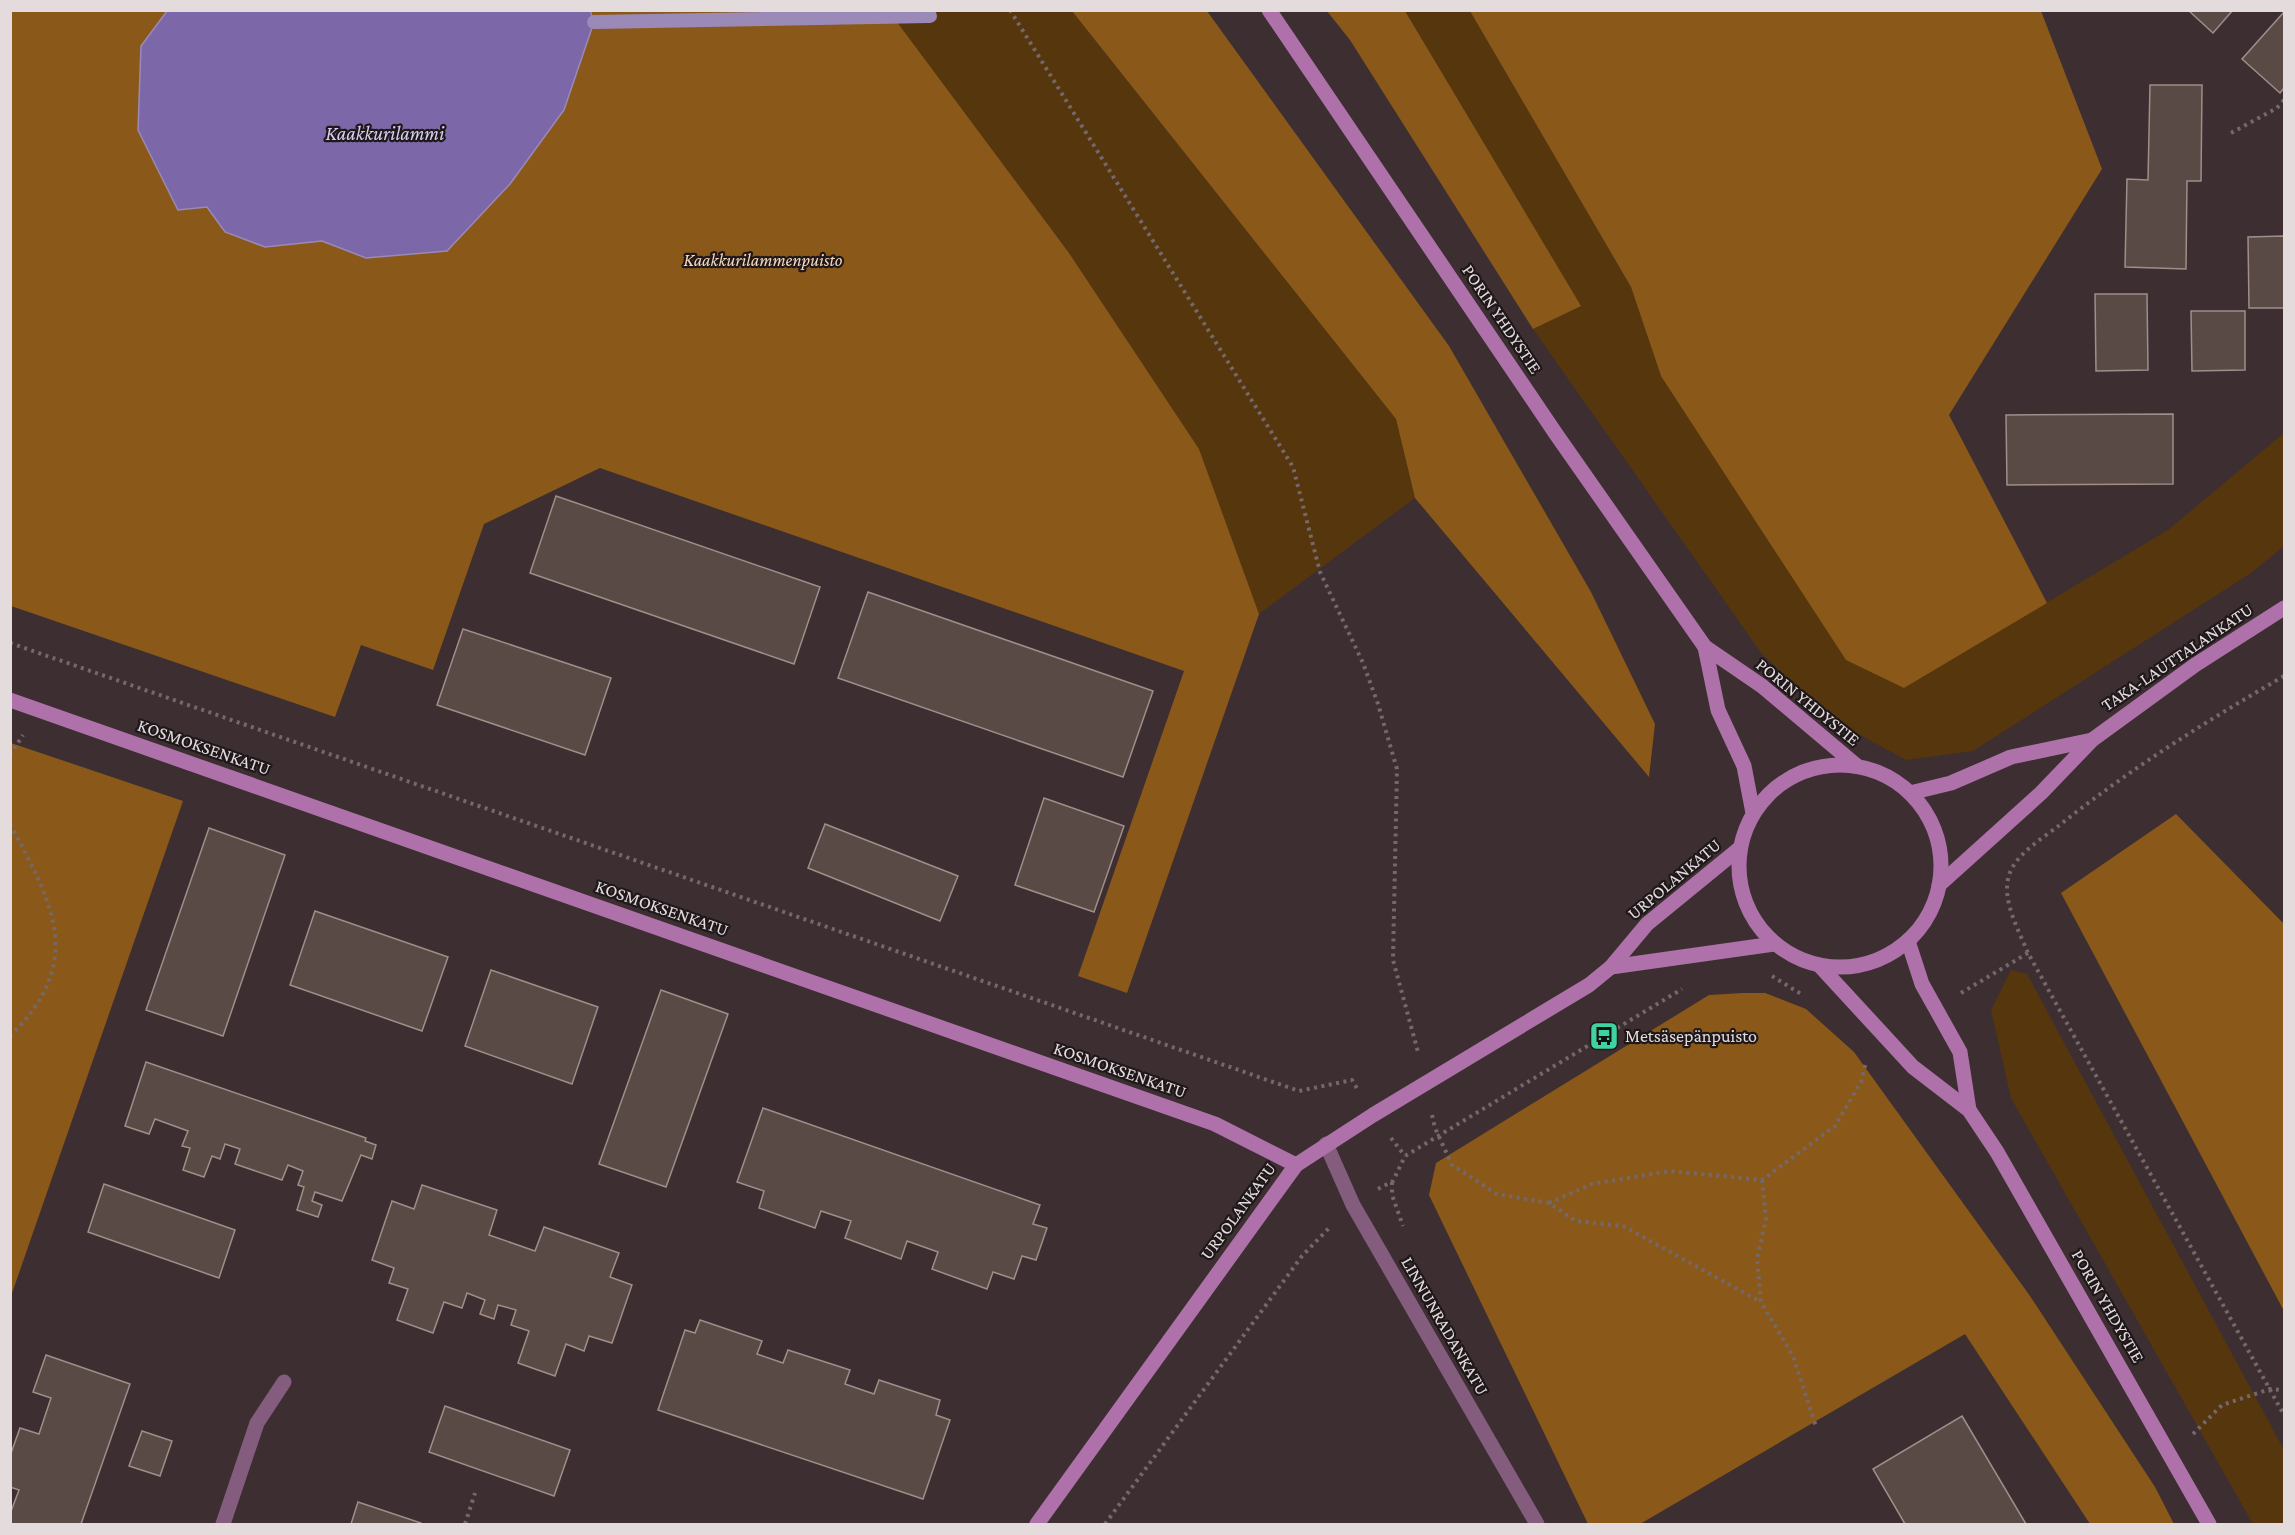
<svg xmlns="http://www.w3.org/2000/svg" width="2295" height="1535" font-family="'Crimson Pro',serif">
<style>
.green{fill:#56360d}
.forest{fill:#8a5919}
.water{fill:#7c68a8;stroke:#9b8ab8;stroke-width:1.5}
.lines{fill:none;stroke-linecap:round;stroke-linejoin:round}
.stream{stroke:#9b8ab8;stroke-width:14}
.building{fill:#594a45;stroke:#9f8e89;stroke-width:1.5}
.path{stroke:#75686b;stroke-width:4;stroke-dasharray:3 4.5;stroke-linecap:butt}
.street{stroke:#835c7e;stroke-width:15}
.secondary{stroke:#af71a9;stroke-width:15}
.labels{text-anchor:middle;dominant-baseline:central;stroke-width:4.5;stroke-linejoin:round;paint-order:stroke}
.park-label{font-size:18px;font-style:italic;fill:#f8dabc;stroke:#1f181a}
.street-label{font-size:18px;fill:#e4dbdd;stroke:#1f181a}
.poi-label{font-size:18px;fill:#e4dbdd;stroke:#1f181a;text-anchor:start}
.water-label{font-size:20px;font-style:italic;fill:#d8cef3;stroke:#1f181a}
</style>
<rect width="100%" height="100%" fill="#3d2e32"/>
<g class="green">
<polygon points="888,11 1072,11 1396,419 1415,498 1259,614 1199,449 1069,253"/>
<polygon points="1405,11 1470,11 1631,287 1661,376 1904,688 2168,530 2284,433 2284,546 2251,573 1973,751 1906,760 1831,719 1762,654 1533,329 1580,306"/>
<polygon points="2011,970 2027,974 2284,1450 2284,1524 2253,1524 2011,1098 1991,1010"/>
</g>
<g class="forest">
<polygon points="888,10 1069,253 1199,449 1259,614 1127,993 1078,976 1184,671 600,468 484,524 433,670 361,645 335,717 11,606 11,11 167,11 141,46 207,207 225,232 265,247 322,241 366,258 594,22 590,11"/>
<polygon points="1072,11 1207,11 1449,346 1591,592 1655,724 1649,777 1415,498 1396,419"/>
<polygon points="1327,11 1405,11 1581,306 1533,329 1350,40"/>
<polygon points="1470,11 2041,11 2102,169 1949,415 2047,603 1904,688 1846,660 1661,376 1631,287"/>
<polygon points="11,743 183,801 11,1296 10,743"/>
<polygon points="2176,814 2284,924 2284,1311 2061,893"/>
<polygon points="1743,993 1765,993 1806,1009 1854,1052 2030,1296 2155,1487 2174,1524 2090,1524 1965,1334 1640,1524 1588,1524 1429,1195 1436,1163 1709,995"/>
</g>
<polygon class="water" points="590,10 594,22 564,110 510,184 447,251 366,258 322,241 265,247 225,232 207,207 178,210 138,130 141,46 167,11"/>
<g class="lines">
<polyline class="stream" points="594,22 930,16"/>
</g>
<g class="building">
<polygon points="2188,10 2233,10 2213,33"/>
<polygon points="2284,12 2284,88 2280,93 2242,59"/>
<polygon points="2150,85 2202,85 2201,181 2187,181 2186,269 2125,267 2127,179 2148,180"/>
<polygon points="2284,236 2284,308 2249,308 2248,237"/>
<polygon points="2095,294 2147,294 2148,370 2096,371"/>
<polygon points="2191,311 2245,311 2245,370 2192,371"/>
<polygon points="2173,414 2173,484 2007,485 2006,415"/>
<polygon points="556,496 820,587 794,664 530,573"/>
<polygon points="868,592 1153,691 1123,777 838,678"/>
<polygon points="463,629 611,678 585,755 437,705"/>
<polygon points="1044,798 1124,826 1094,912 1015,885"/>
<polygon points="825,824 958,876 940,921 808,868"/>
<polygon points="209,828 285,855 223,1036 146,1010"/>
<polygon points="315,911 448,957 422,1031 290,985"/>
<polygon points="491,970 598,1007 572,1084 465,1046"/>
<polygon points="661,990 728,1014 666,1187 599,1164"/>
<polygon points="146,1062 366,1138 365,1141 376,1145 372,1159 361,1155 342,1201 315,1192 312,1201 322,1205 318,1217 297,1210 304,1187 298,1185 303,1171 288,1165 282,1180 235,1164 240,1149 225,1144 220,1159 212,1156 204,1177 183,1170 190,1148 182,1146 188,1131 155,1119 149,1134 125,1126"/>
<polygon points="763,1108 1040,1205 1033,1224 1047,1228 1036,1260 1022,1256 1014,1279 993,1272 987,1289 932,1269 938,1252 907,1241 901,1259 845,1238 851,1221 821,1211 815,1228 759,1208 764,1191 737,1182"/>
<polygon points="104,1184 235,1230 219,1278 88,1232"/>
<polygon points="422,1185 497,1210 489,1235 535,1251 544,1227 619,1253 610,1277 632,1285 612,1343 589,1336 584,1351 566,1344 555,1376 518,1363 529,1331 511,1325 516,1310 498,1305 494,1319 480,1314 485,1300 467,1293 462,1308 444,1302 433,1333 397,1320 408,1289 389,1283 394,1268 372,1260 392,1201 414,1209"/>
<polygon points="700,1320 762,1341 757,1354 783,1363 788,1350 850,1370 845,1384 874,1394 879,1380 940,1400 936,1415 950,1420 923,1499 658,1410 685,1330 695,1333"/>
<polygon points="46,1355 130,1384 81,1524 10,1524 10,1514 19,1490 10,1487 10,1456 20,1428 39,1434 51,1398 33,1392"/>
<polygon points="445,1406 570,1450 554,1496 429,1452"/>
<polygon points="1962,1416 2026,1524 1905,1524 1873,1469"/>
<polygon points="142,1431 172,1441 160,1476 129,1466"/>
<polygon points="358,1502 421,1523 421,1524 351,1524"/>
</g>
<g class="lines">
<g class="path">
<polyline points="1010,10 1293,467 1320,572 1363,663 1378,704 1397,769 1393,960 1418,1052"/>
<polyline points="2231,133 2277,108 2284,100"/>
<polyline points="10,643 1299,1091 1352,1080 1358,1090"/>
<path d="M 2284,676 C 2205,722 2133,767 2061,824 C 2042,839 2013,855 2008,879 C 2003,903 2019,931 2028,953 L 2284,1415"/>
<polyline points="10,755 23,735"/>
<path d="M 10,824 C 53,904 86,962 10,1036"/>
<polyline points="1772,976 1801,994"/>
<polyline points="1961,993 2028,953"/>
<polyline points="1432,1115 1435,1128 1452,1165 1497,1194 1549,1203 1576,1221 1623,1226 1761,1302"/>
<polyline points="1391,1138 1405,1156"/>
<polyline points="1762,1180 1766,1219 1757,1259 1761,1302 1793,1356 1816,1427"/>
<polyline points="1392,1182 1392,1195 1403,1226"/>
<polyline points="1378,1189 1393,1181 1405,1156 1682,989"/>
<polyline points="1549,1203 1592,1184 1670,1171 1762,1180 1835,1126 1861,1082 1866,1062"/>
<polyline points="2193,1434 2222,1405 2270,1389 2284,1390"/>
<polyline points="465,1524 475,1493"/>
<polyline points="1105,1524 1302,1256 1330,1227"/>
</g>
<g class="street">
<polyline points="1326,1144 1353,1205 1537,1524"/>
<polyline points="223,1524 257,1423 284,1382"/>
</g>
<g class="secondary">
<polyline points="1269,10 1556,434 1705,647 1762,686 1857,766"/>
<polyline points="1705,647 1718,710 1744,766 1753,813"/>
<polyline points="10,700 1215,1124 1296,1165"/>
<circle cx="1840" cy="866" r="101"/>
<polyline points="1910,793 1951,783 2011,757 2092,740"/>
<polyline points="1939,885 2041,793 2092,740 2195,665 2284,608"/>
<polyline points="1908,941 1922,984 1960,1052 1969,1110"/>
<polyline points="1819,965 1913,1067 1969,1110 1997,1152 2209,1524"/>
<polyline points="1611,967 1774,944"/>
<polyline points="1037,1524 1296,1165 1373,1115 1589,985 1611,967 1647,924 1740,848"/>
</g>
</g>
<defs>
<g id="bus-square" transform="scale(1.5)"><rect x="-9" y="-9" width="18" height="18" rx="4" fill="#3ed4a2" stroke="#1f181a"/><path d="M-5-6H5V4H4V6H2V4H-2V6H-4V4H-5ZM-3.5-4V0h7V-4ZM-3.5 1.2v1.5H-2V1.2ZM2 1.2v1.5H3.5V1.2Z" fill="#111"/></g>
</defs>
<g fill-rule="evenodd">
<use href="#bus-square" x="1604" y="1036"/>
</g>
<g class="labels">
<g class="park-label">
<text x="763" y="260">Kaakkurilammenpuisto</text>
</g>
<g class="street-label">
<text transform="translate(1502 319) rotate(56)">PORIN YHDYSTIE</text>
<text transform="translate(2177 657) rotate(-34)">TAKA-LAUTTALANKATU</text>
<text transform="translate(1808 702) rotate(39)">PORIN YHDYSTIE</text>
<text transform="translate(204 747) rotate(19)">KOSMOKSENKATU</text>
<text transform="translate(1674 879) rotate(-40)">URPOLANKATU</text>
<text transform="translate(662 908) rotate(19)">KOSMOKSENKATU</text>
<text transform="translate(1120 1070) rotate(19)">KOSMOKSENKATU</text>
<text transform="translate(1238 1211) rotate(-54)">URPOLANKATU</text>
<text transform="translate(2108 1306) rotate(60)">PORIN YHDYSTIE</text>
<text transform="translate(1445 1326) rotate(60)">LINNUNRADANKATU</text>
</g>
<g class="poi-label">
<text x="1625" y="1036">Metsäsepänpuisto</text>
</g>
<g class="water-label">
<text x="385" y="133">Kaakkurilammi</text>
</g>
</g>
<rect width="2295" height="1535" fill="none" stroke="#e4dbdd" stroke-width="24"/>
</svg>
